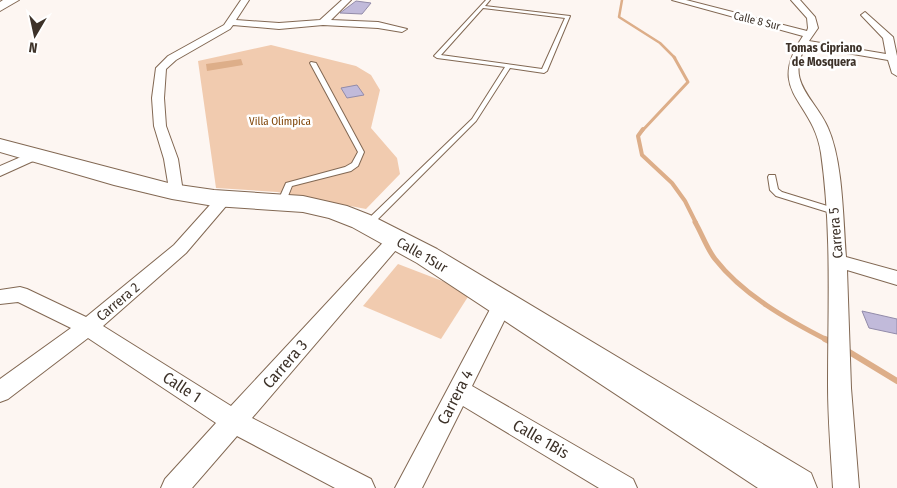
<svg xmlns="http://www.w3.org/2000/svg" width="897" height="488" font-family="'Fira Sans Condensed',sans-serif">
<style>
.green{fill:#f1cbaf}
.water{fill:#ddae89}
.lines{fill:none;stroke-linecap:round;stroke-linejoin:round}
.stream-far4{stroke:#ddae89;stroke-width:2.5}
.stream-far3{stroke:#ddae89;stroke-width:3}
.stream-far2{stroke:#ddae89;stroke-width:4}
.stream-far1{stroke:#ddae89;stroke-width:5}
.stream{stroke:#ddae89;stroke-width:6}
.building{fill:#c1bada;stroke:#928ba9}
.service-casing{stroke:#826853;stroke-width:2}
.minor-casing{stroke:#826853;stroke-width:2}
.trunk-casing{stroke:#826853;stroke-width:2}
.service{fill:#fff;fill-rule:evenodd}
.minor{fill:#fff;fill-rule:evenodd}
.trunk{fill:#fff;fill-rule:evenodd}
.labels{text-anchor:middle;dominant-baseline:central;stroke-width:5;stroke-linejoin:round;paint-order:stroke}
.far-street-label{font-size:11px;fill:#3d3229;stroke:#fff}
.far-park-label{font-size:11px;fill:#814609;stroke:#fff}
.far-neighbourhood-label{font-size:12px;font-weight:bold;fill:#3d3229;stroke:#fff}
.street-label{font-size:14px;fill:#3d3229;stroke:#fff}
.near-street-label{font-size:16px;fill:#3d3229;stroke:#fff}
</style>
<rect width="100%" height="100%" fill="#fdf6f2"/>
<g class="green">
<polygon points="271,45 356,66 371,75 380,90 371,128 397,158 400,174 366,209 277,192 216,188 198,61"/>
<polygon points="398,264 471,292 441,339 363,306"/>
</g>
<polygon class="water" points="241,59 243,65 207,71 206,64"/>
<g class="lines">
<polyline class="stream-far4" points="622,0 619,17 660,43 675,58"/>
<polyline class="stream-far3" points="642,131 688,82 674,57"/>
<polyline class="stream-far2" points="643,129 638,136 642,155 672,183 685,201 696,223"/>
<path class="stream-far1" d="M 695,222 C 702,234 707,249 715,259 C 743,295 788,320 827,340"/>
<g class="stream">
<polyline points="825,339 833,343"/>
<polyline points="846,350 897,381"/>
</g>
</g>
<g class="building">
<polygon points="356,1 371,3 362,14 340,13"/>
<polygon points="357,85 364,95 347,98 341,88"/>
<polygon points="862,311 897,319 897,334 869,328"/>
</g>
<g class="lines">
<g class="service-casing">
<g id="service">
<path d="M 486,0 L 490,0 L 485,6 L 570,16 L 547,71 L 544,73 L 510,68 L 476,121 L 371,226 L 365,226 L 364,224 L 365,222 L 472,119 L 505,67 L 437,58 L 434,56 ZM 483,8 L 565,18 L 542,69 L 441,55 Z"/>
<polygon points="311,62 316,63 364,152 358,166 351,171 292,186 286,201 282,203 278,201 286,183 345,167 352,163 358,152 310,63"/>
<polygon points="769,175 775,175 778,189 782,192 837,209 838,211 834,214 776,196 770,190 768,177"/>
</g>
</g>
<g class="minor-casing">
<g id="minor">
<polygon points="241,0 249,0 236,20 279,23 320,20 342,0 351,0 331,20 378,22 407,29 402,32 378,28 323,25 279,29 233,25 230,29 176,60 166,69 164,98 166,126 178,159 183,192 175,197 170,195 164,159 154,126 152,98 156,68 168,56 224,25"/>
<path d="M 672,0 L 686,0 L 807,31 L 808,28 L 807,18 L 791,0 L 800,0 L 815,17 L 818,28 L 809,41 L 886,54 L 883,38 L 861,15 L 865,12 L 893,37 L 897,56 L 897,76 L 892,73 L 888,60 L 806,46 C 784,82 816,99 828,128 C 843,162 843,219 846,257 L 897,271 L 897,285 L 847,270 L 851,388 L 859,488 L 833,488 C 831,454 828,420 828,385 C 828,308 832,230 821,153 C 813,99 765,93 803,36 Z"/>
<polygon points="37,150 44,154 42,157 0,176 0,166"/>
<polygon points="224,194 232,199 186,253 103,326 231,406 390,235 402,235 405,239 402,243 252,418 371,479 375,488 335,488 237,436 192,488 161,488 165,479 216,423 88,338 8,399 0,402 0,379 71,328 18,302 0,304 0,290 20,287 27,289 86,317 174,245 218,196"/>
<polygon points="502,297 509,300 512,305 472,386 633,479 637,488 599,488 463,406 422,488 395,488 495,300"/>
</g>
</g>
<g class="trunk-casing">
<g id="trunk">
<polygon points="3,0 19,0 0,11 0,2"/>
<polygon points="0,139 172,184 214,190 303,196 347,206 370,215 437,249 811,473 817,488 758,488 417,263 352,227 329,218 303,212 214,206 172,199 114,185 0,152"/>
</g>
</g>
<use href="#service" class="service"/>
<use href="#minor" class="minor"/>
<use href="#trunk" class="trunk"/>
</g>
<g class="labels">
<g class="far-street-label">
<text transform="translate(757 21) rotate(14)">Calle 8 Sur</text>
</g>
<g class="far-park-label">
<text x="280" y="121">Villa Olímpica</text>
</g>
<g class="far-neighbourhood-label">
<text x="824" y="48">Tomas Cipriano<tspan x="824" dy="14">de Mosquera</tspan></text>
</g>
<g class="street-label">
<text transform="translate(836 233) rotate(-95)">Carrera 5</text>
<text transform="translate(422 255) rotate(30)">Calle 1Sur</text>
<text transform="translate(118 302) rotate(-40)">Carrera 2</text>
</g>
<g class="near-street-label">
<text transform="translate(285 364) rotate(-49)">Carrera 3</text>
<text transform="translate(182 387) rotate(33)">Calle 1</text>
<text transform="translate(455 397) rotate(-63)">Carrera 4</text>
<text transform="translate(541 439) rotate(30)">Calle 1Bis</text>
</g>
</g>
<g transform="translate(35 35) rotate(189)" stroke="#ffffff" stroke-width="4" paint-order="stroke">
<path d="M0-4L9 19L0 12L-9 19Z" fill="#3d3229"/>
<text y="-8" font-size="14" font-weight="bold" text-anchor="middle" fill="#3d3229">N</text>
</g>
</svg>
